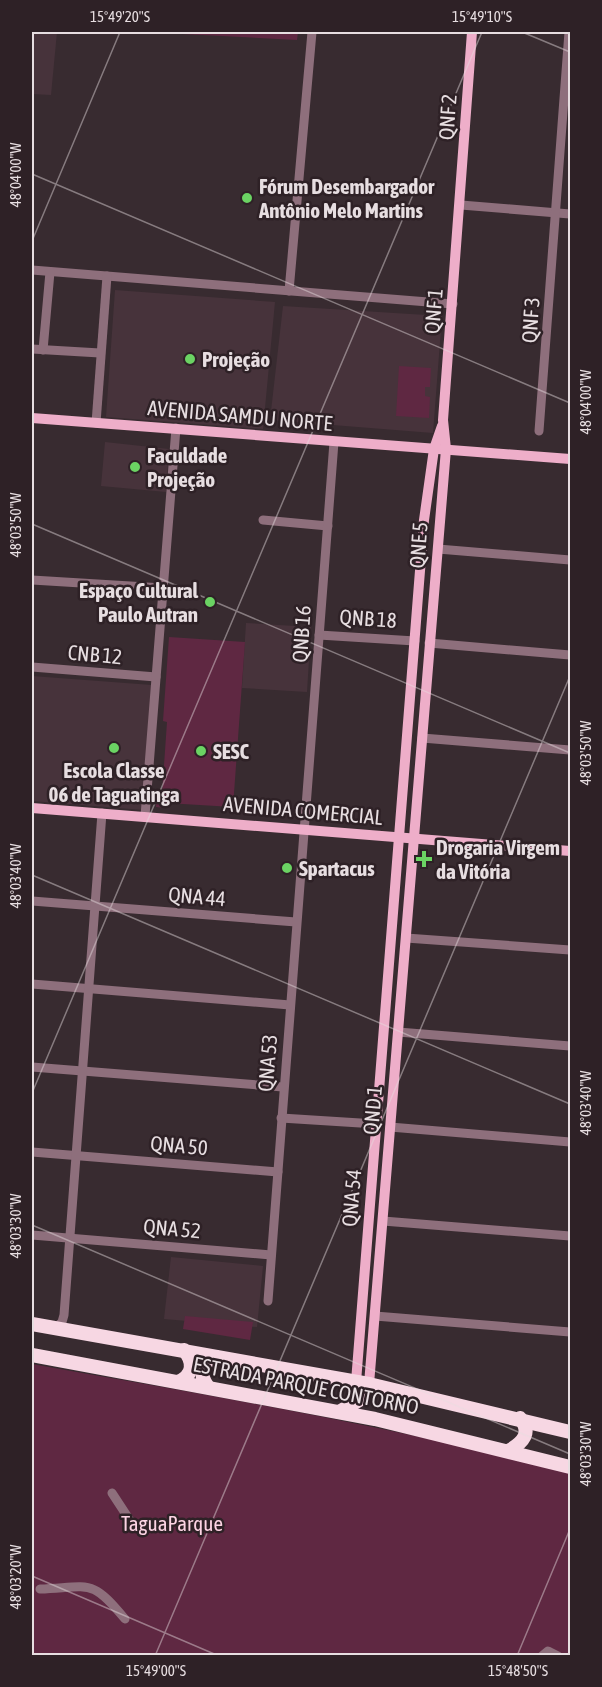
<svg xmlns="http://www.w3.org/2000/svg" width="602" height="1687" font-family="'Asap Condensed',sans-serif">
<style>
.built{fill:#47333b}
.green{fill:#5f2842}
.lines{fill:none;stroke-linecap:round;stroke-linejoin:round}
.minor{stroke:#8e6f7c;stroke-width:9}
.major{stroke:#eeaec9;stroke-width:10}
.highway{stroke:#f7d7e3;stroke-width:14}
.ticks{fill:none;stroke:#e7dee1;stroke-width:1.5;stroke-opacity:0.45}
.poi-dot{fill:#6bd363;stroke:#2e2126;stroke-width:2}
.labels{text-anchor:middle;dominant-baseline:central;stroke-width:5;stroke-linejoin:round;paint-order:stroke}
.street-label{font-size:21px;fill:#e7dee1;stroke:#2e2126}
.poi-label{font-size:21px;font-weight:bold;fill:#e7dee1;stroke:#2e2126;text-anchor:start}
.park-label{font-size:21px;fill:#fdd4e4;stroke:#2e2126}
.neatline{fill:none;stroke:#e7dee1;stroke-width:2}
.ticks-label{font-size:15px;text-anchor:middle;fill:#e7dee1}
</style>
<rect width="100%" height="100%" fill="#382b30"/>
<g class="built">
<polygon points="32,32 57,32 51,95 32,94"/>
<polygon points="115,290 275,302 263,429 106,417"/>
<polygon points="283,306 442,316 433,433 270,420"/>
<polygon points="105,442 169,449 166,492 101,486"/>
<polygon points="246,623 311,627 307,692 242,688"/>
<polygon points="32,676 152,685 143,810 32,801"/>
<polygon points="171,1257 263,1266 257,1327 164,1319"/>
</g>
<g class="green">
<polygon points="143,32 298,32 297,40"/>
<polygon points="399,366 431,368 430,387 425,387 425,396 430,397 429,418 396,416"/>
<polygon points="169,637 245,642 233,807 166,803 165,808 156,807 157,794 162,794 167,722 163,721"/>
<polygon points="185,1316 253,1322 250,1340 183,1329"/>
<path d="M 32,1364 C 212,1396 393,1426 570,1473 L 570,1655 L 32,1655 Z"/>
</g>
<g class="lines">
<g class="minor">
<polyline points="461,205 570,214"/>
<polyline points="32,270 453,304"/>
<polyline points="289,291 312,32"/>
<polyline points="32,349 100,353"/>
<polyline points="43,350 50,272"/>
<polyline points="96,423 107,276"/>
<polyline points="539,431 569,32"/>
<polyline points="263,520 328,526"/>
<polyline points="438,549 570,560"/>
<polyline points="32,580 163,588"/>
<polyline points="319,635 415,641"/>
<polyline points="429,643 570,655"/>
<polyline points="32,667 156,677"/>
<polyline points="422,738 570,750"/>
<polyline points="145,816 176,428"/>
<polyline points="32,901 296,922"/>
<polyline points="406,938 570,950"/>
<polyline points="32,984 290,1005"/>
<polyline points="398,1032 570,1046"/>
<polyline points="32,1067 283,1087"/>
<polyline points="281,1118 376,1124"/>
<polyline points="390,1127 570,1142"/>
<polyline points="32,1152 278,1172"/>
<polyline points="383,1221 570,1236"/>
<polyline points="32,1235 271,1255"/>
<polyline points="268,1301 334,442"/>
<polyline points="375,1316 570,1332"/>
<polyline points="56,1328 62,1322 64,1315 102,813"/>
<polyline points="112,1493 131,1522"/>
<path d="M 40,1589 C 91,1587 91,1578 125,1619"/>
<polyline points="542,1656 548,1651 558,1656"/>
</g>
<g class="major">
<polyline points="32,418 570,459"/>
<polyline points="32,808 570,851"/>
<polyline points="356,1382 424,520 434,449 442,426"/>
<polyline points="369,1384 446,449 443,420 472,32"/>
</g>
<g class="highway">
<polyline points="32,1324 369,1384 570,1432"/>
<polyline points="32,1355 375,1419 570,1467"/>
<path d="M 178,1382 C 194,1375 194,1362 184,1350"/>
<path d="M 208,1387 C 198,1373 201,1365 216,1357"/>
<polyline points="339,1412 361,1399 369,1384"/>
<path d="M 510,1450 C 523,1442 532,1433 520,1418"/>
</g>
</g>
<path class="ticks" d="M 522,32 L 570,52M 32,174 L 570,403M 32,241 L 120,32M 32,524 L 570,753M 32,875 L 570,1104M 32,1093 L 482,32M 32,1225 L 570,1454M 32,1576 L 219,1656M 155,1656 L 570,676M 517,1656 L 570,1529"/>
<g class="poi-dot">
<circle cx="247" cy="198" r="6"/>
<circle cx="190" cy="359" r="6"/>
<circle cx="135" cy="467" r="6"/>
<circle cx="210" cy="602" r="6"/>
<circle cx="114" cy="748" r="6"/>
<circle cx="201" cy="751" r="6"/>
<path d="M421 850h6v6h6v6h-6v6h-6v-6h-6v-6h6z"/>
<circle cx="287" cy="868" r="6"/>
</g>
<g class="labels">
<g class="street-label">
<text transform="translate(447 117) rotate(-86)">QNF 2</text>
<text transform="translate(433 311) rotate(-85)">QNF 1</text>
<text transform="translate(530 320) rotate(-86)">QNF 3</text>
<text transform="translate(240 415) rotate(5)">AVENIDA SAMDU NORTE</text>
<text transform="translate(418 545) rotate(-86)">QNE 5</text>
<text transform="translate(368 618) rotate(4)">QNB 18</text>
<text transform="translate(301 634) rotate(-86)">QNB 16</text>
<text transform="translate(95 654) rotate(5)">CNB 12</text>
<text transform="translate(303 810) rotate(5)">AVENIDA COMERCIAL</text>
<text transform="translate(197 896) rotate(5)">QNA 44</text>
<text transform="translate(267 1063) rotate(-85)">QNA 53</text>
<text transform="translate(372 1110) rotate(-85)">QND 1</text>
<text transform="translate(179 1145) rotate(5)">QNA 50</text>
<text transform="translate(351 1198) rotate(-85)">QNA 54</text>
<text transform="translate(172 1228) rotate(5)">QNA 52</text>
<text transform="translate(306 1385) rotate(11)">ESTRADA PARQUE CONTORNO</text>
</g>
<g class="poi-label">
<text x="259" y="186">Fórum Desembargador<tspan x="259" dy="24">Antônio Melo Martins</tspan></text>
<text x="202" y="359">Projeção</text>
<text x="147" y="455">Faculdade<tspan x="147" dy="24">Projeção</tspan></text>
<text x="198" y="590" text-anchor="end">Espaço Cultural<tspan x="198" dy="24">Paulo Autran</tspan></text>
<text x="213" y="751">SESC</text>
<text x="114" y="770" text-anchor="middle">Escola Classe<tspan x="114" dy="24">06 de Taguatinga</tspan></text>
<text x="436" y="847">Drogaria Virgem<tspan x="436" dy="24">da Vitória</tspan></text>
<text x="299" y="868">Spartacus</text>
</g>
<g class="park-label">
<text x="172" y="1523">TaguaParque</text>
</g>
</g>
<rect width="602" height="1687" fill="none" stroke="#2e2126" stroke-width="66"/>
<rect x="33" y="33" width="536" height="1621" class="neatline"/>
<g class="ticks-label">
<text x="120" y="22">15°49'20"S</text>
<text x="482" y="22">15°49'10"S</text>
<text transform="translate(16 175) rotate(-90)" y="5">48°04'00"W</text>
<text transform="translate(586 402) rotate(-90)" y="5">48°04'00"W</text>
<text transform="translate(16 525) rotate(-90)" y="5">48°03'50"W</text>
<text transform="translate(586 753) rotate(-90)" y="5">48°03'50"W</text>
<text transform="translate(16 876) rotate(-90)" y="5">48°03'40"W</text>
<text transform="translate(586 1103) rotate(-90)" y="5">48°03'40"W</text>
<text transform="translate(16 1226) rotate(-90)" y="5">48°03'30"W</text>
<text transform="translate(586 1454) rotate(-90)" y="5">48°03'30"W</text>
<text transform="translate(16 1577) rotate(-90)" y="5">48°03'20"W</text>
<text x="156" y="1676">15°49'00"S</text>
<text x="518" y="1676">15°48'50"S</text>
</g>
</svg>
